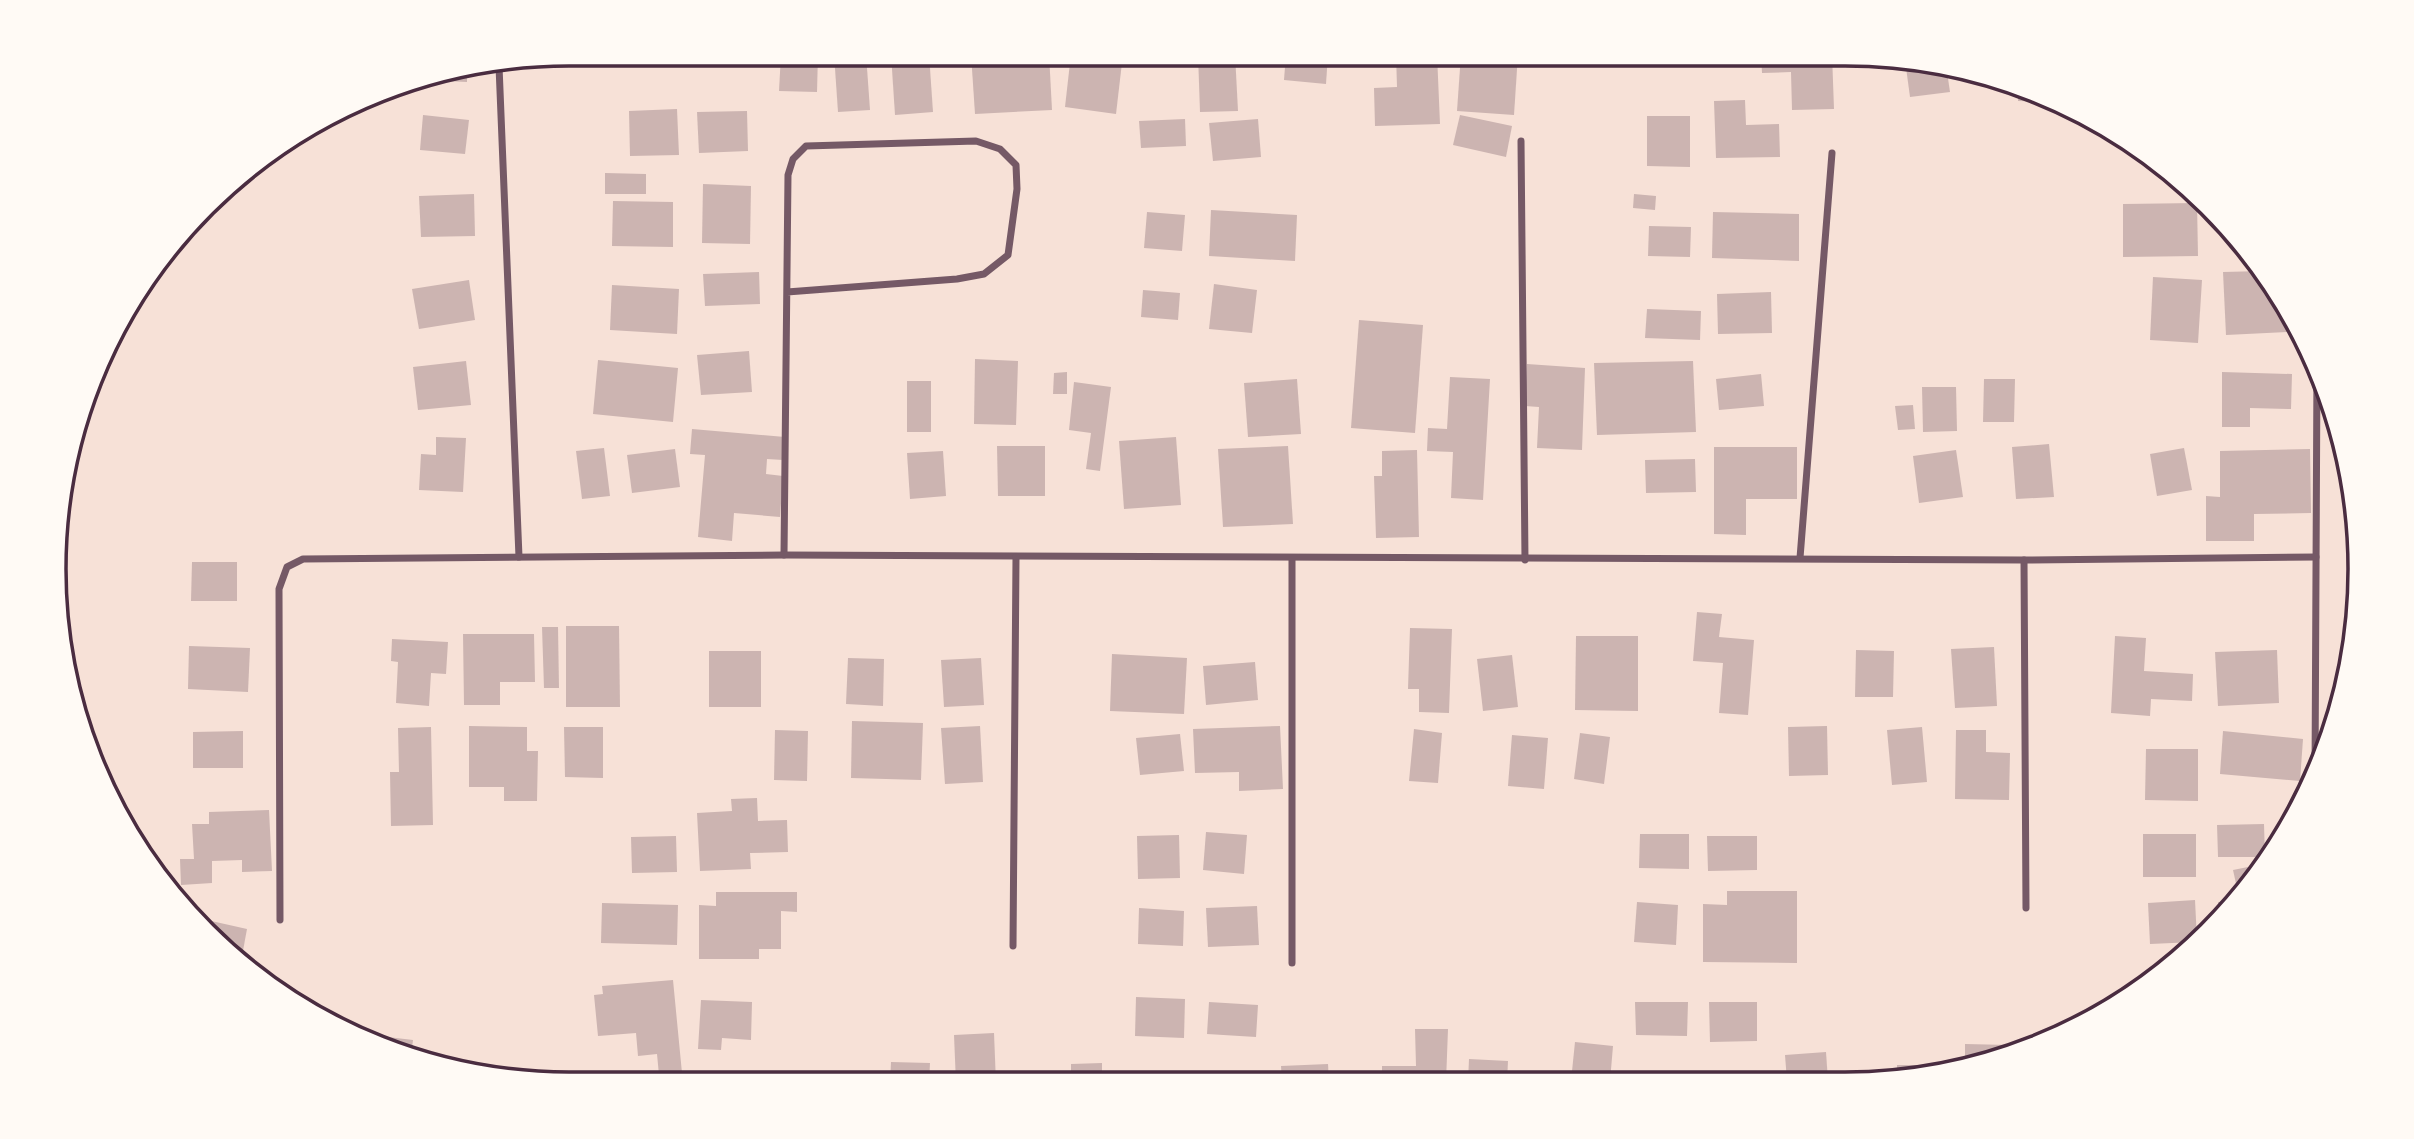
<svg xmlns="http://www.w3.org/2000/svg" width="2414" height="1139" font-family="'Archivo Narrow',sans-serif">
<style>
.building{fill:#ccb4b1}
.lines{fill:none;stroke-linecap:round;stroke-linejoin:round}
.minor{stroke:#755966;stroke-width:7}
.rim{fill:none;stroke:#4a2c40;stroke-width:3.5}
</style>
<rect width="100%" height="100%" fill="#f7e1d7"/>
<g class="building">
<polygon points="628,54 686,54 687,64 629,67"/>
<polygon points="781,54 818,54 817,92 779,91"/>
<polygon points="834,54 866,54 870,110 838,112"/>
<polygon points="891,54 929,54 933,112 895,115"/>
<polygon points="971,54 1049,54 1052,110 975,114"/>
<polygon points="1071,54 1123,54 1116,114 1065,107"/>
<polygon points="1198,54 1235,54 1238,111 1200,112"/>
<polygon points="1286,54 1328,54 1326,84 1284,80"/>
<polygon points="1351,54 1380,54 1380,64 1351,65"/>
<polygon points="1396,54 1437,54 1440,124 1375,126 1374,88 1397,87"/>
<polygon points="1461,54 1518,54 1514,115 1457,111"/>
<polygon points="1761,54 1832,54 1834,109 1792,110 1791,72 1762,73"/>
<polygon points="1905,60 1946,65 1950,92 1910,97"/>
<polygon points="467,71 467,82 421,80 421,79"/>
<polygon points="2018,86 2041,93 2057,102 2018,101"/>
<polygon points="1745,100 1746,125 1779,124 1780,157 1716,158 1714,101"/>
<polygon points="677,109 679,155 630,156 629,111"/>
<polygon points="747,111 748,151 699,153 697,112"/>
<polygon points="423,115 469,120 465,154 420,150"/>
<polygon points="1460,115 1512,126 1506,157 1453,145"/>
<polygon points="1647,116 1690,116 1690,167 1647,166"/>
<polygon points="1185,119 1186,146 1141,148 1139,121"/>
<polygon points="1258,119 1261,157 1213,161 1209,123"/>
<polygon points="605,173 646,174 646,194 605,194"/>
<polygon points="703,184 751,186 750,244 702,243"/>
<polygon points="474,194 475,236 421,237 419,196"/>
<polygon points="1634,194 1656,196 1655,210 1633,208"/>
<polygon points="613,201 673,202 673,247 612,246"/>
<polygon points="2197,203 2198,256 2123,257 2123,204"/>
<polygon points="1211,210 1297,215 1295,261 1209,256"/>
<polygon points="1147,212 1185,215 1182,251 1144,248"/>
<polygon points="1713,212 1799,214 1799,261 1712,258"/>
<polygon points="2225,225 2239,242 2228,244"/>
<polygon points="1649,226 1691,227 1690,257 1648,256"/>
<polygon points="2263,271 2273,283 2285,307 2287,332 2226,335 2223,272"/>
<polygon points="759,272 760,304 705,306 703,274"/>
<polygon points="2153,277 2202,280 2198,343 2150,340"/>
<polygon points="469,280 475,320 419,329 412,289"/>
<polygon points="1214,284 1257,290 1252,333 1209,329"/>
<polygon points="612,285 679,289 677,334 610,330"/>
<polygon points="1143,290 1180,293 1178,320 1141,317"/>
<polygon points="1771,292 1772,333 1718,334 1717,294"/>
<polygon points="1647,309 1701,311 1700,340 1645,338"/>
<polygon points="1359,320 1423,325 1415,433 1351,428"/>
<polygon points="749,351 752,392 701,395 697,355"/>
<polygon points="975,359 1018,361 1016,425 974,424"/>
<polygon points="598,360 678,368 673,422 593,414"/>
<polygon points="466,361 471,405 418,410 413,367"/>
<polygon points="1693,361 1696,432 1597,435 1594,363"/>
<polygon points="1527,364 1585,368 1582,450 1537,448 1539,407 1525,406"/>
<polygon points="1067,372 1067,394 1053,394 1054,373"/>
<polygon points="2222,372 2292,374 2291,409 2250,408 2250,427 2222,427"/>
<polygon points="1761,374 1764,406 1719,410 1716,379"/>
<polygon points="1450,377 1490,379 1483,500 1451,498 1453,452 1427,451 1428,428 1447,429"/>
<polygon points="1297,379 1301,434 1248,437 1244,383"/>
<polygon points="1984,379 2015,379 2014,422 1983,422"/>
<rect x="907" y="381" width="24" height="51"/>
<polygon points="1074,382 1111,387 1100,471 1086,469 1091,433 1069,430"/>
<polygon points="1922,387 1956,387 1957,431 1923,432"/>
<polygon points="1913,405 1915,429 1898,430 1895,406"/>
<polygon points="692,429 785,437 783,460 767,459 766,474 783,476 780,517 734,513 732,541 698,537 705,455 690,454"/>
<polygon points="436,437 466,438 463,492 419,490 421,454 436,455"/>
<polygon points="1176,437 1181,505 1124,509 1119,441"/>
<polygon points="2049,444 2054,497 2016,499 2012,447"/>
<polygon points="997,446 1045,446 1045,496 998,496"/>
<polygon points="1288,446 1293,524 1223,527 1218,449"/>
<polygon points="1714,447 1797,447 1797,499 1746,499 1746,535 1714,534"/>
<polygon points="604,448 610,496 582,499 576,451"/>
<polygon points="2184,448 2192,490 2157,496 2150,454"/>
<polygon points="675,449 680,487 632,493 627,455"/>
<polygon points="2310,449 2311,513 2254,514 2254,541 2206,541 2206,496 2220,497 2220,451"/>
<polygon points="1417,450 1419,537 1376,538 1374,476 1382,476 1382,451"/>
<polygon points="1956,450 1963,497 1919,503 1913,456"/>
<polygon points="943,451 946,496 910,499 907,453"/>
<polygon points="1695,459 1696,492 1646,493 1645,460"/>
<polygon points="192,562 237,562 237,601 191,601"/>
<polygon points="1697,612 1722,614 1719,637 1754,640 1748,715 1719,713 1723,663 1693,661"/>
<polygon points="566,626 619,626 620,707 566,707"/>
<polygon points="542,627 558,627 559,688 544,688"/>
<polygon points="1410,628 1452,629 1449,713 1419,712 1419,689 1408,689"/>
<polygon points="463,634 534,634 535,682 500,682 500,705 464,705"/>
<polygon points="1576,636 1638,636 1638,711 1575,710"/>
<polygon points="2115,636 2146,638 2144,671 2193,674 2192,701 2151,699 2150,716 2111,713"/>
<polygon points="392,639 448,642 446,674 431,673 429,706 396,703 398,662 391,661"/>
<polygon points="189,646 250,648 248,692 188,689"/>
<polygon points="1994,647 1997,706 1955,708 1951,649"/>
<polygon points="1856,650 1894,651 1893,697 1855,697"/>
<polygon points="2277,650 2279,703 2218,706 2215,652"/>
<rect x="709" y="651" width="52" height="56"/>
<polygon points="1112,654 1187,658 1184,714 1110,711"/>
<polygon points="1512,655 1518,707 1483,711 1477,659"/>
<polygon points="848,658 884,659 883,706 846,704"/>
<polygon points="981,658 984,705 944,707 941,660"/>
<polygon points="1255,662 1258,700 1206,705 1203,666"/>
<polygon points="852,721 923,723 921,780 851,778"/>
<polygon points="469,726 527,727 527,751 538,751 537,801 504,801 504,787 469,787"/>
<polygon points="980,726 983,782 945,784 941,728"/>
<polygon points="1280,726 1283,789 1239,791 1239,772 1195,773 1193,729"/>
<polygon points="1827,726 1828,775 1789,776 1788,727"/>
<polygon points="431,727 433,825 391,826 390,772 399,772 398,728"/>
<polygon points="564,727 603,727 603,778 565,777"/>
<polygon points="1922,727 1927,782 1892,785 1887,730"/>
<polygon points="1414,729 1442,733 1438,783 1409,781"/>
<polygon points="775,730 808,731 807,781 774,780"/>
<polygon points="1956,730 1986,730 1986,752 2010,753 2009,800 1955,799"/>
<polygon points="243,731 243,768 193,768 193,732"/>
<polygon points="2223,731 2303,739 2300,781 2220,774"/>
<polygon points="1580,733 1610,737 1604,784 1574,779"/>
<polygon points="1180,734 1184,771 1140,775 1136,738"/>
<polygon points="1512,735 1548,738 1544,789 1508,786"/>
<polygon points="2146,749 2198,749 2198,801 2145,800"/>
<polygon points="757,798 758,821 787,820 788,852 750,853 751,869 700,871 697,813 732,811 731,799"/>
<polygon points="269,810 272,871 242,872 242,860 212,861 212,883 181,885 180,859 194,859 192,824 209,824 209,812"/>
<polygon points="2264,824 2265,857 2218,857 2217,825"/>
<polygon points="1206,832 1247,835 1244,874 1203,870"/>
<polygon points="1640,834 1689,834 1689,869 1639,868"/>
<rect x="2143" y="834" width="53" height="43"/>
<polygon points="1179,835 1180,878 1138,879 1137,836"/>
<polygon points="676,836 677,872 632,873 631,837"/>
<polygon points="1707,836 1757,836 1757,870 1708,871"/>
<polygon points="2253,866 2255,880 2254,883 2237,888 2233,870"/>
<polygon points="1727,891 1797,891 1797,963 1703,962 1703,904 1727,905"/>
<polygon points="716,892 797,892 797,912 781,911 781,949 759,949 759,959 699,959 699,905 716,906"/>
<polygon points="2195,900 2197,940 2195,942 2150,944 2148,903"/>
<polygon points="2235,901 2218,918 2218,902"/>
<polygon points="1637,902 1678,905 1676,945 1634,942"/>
<polygon points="602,903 678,905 677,945 601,943"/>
<polygon points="1257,906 1259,945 1208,947 1206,908"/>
<polygon points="1139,908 1184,911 1183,946 1138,944"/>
<polygon points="198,918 247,929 242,956 227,953"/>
<polygon points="673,980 682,1073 659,1075 657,1054 638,1056 636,1033 598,1036 594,995 603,994 602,986"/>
<polygon points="1136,997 1185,999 1184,1038 1135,1036"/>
<polygon points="701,1000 752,1002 751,1040 722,1038 721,1050 698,1049"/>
<polygon points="1209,1002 1258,1005 1256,1037 1207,1034"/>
<polygon points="1635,1002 1688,1002 1687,1036 1636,1035"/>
<polygon points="1709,1002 1757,1002 1757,1041 1710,1042"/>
<polygon points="1415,1029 1448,1029 1446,1082 1382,1082 1382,1066 1416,1066"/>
<polygon points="994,1033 996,1083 956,1083 954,1035"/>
<polygon points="371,1035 413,1040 411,1057 373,1046 370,1044"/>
<polygon points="1575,1042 1613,1046 1610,1081 1571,1081"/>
<polygon points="1965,1044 2009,1045 2009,1054 1965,1066"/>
<polygon points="1826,1052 1828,1081 1787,1081 1785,1055"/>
<polygon points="1469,1059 1508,1061 1507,1082 1468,1082"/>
<polygon points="453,1062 487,1064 487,1077 469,1075 452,1070"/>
<polygon points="891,1062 930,1063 929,1084 890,1084"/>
<polygon points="1102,1063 1102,1083 1071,1083 1071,1064"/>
<polygon points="1328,1064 1329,1082 1282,1082 1281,1066"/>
<polygon points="1897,1065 1935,1065 1936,1074 1912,1080 1897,1080"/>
<polygon points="782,1072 814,1076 813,1084 781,1084"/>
</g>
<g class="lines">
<g class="minor">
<polyline points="499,66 519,557"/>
<polyline points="1521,141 1525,560"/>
<polyline points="784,555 788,175 793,159 806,146 976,141 1000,149 1016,165 1017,189 1008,255 984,274 957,279 787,292"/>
<polyline points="1292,558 1292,963"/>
<polyline points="1800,558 1832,153"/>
<polyline points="2024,560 2026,908"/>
<polyline points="2315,777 2317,365"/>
<polyline points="280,920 279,589 287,567 303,559 784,555 2024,560 2316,557"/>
<polyline points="1013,946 1016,557"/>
</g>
</g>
<path d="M0 0H2414V1139H0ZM569 66H1845A503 503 0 0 1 2348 569V569A503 503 0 0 1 1845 1072H569A503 503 0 0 1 66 569V569A503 503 0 0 1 569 66Z" fill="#fffaf5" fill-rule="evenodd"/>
<path class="rim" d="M569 66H1845A503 503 0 0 1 2348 569V569A503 503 0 0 1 1845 1072H569A503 503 0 0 1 66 569V569A503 503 0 0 1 569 66Z"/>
</svg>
